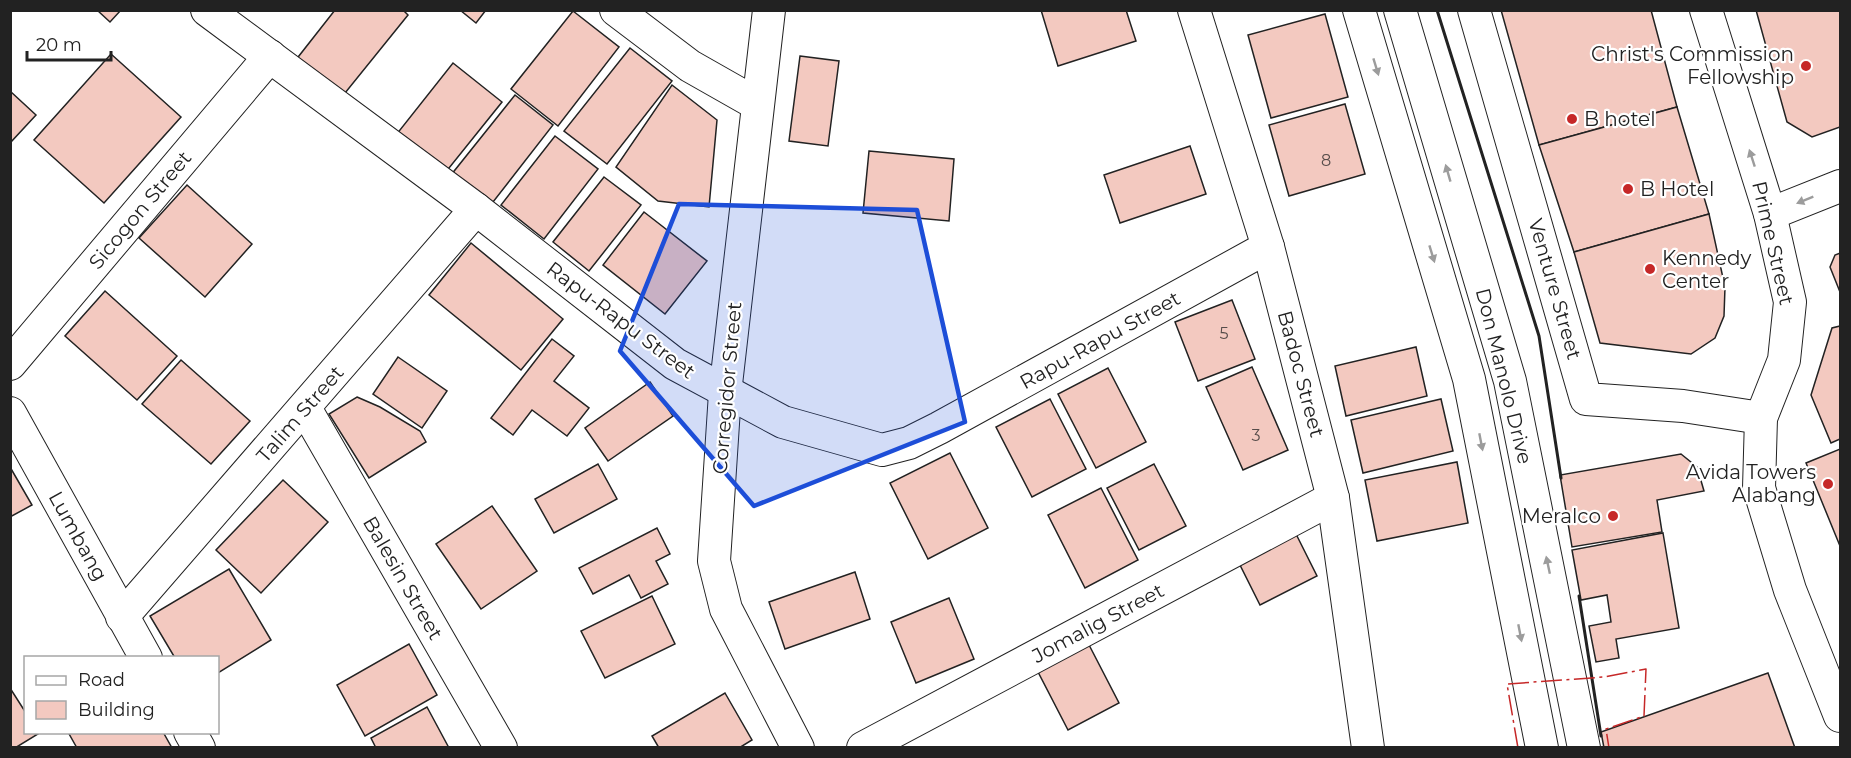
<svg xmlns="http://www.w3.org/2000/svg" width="1851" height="758" font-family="Montserrat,sans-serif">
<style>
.building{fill:#f3c9c0;stroke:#222;stroke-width:1.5}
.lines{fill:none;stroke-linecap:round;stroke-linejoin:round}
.minor-casing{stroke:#222;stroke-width:34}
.minor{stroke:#fff;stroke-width:32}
.wall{stroke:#222;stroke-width:3}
.power{stroke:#c62828;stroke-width:1.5;stroke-dasharray:21 4.5 3 4.5;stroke-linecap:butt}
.oneway{fill:#9c9c9c}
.marked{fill:#1d4ed8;fill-opacity:0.2;stroke:#1d4ed8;stroke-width:4.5;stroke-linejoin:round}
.poi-dot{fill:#c62828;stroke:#fff;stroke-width:2}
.labels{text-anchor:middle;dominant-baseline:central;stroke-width:4.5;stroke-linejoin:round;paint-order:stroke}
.number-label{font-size:16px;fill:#564c4a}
.poi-label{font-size:20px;fill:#222;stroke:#fff;text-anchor:end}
.street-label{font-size:20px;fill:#222;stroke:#fff}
</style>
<rect width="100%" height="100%" fill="#fff"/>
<g class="building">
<polygon points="97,10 121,10 110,22"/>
<polygon points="335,10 403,10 408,15 341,98 295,61"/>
<polygon points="460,10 486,10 476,23"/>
<polygon points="1041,10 1126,10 1136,41 1058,66"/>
<polygon points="1501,10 1651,10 1677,107 1539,145"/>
<polygon points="1756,10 1840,10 1840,127 1812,137 1787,122"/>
<polygon points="573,11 619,47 558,126 511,89"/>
<polygon points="1325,14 1348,97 1271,118 1248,35"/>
<polygon points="630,48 672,81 607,164 564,131"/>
<polygon points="111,54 181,117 104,203 34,140"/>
<polygon points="800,56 839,61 828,146 789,141"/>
<polygon points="453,63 502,102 441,178 392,140"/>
<polygon points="672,85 717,120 709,207 658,201 616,167"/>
<polygon points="10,91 36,115 10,143"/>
<polygon points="515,95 553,125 486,211 447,180"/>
<polygon points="1345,104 1365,174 1289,196 1269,125"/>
<polygon points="1677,107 1709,214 1574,252 1539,145"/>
<polygon points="555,136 598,169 544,239 501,205"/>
<polygon points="1190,146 1206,194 1120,223 1104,175"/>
<polygon points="869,151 954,159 949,221 863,213"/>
<polygon points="604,177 641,205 589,271 553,242"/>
<polygon points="187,185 252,244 205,297 139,238"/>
<polygon points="644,212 707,261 665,314 603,265"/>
<polygon points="1709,214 1725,287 1724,316 1715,338 1691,354 1600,343 1574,252"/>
<polygon points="471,243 563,319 521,370 429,295"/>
<polygon points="1840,253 1840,292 1830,267 1835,255"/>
<polygon points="105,291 177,356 137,400 65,336"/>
<polygon points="1232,300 1255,359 1198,381 1175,322"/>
<polygon points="1840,326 1840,439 1831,443 1811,395 1832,328"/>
<polygon points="552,339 574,356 554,381 589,408 567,436 532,410 513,435 491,418"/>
<polygon points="1416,347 1427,396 1346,416 1335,366"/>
<polygon points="398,357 447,391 422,428 373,394"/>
<polygon points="181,360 250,421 211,464 142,404"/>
<polygon points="1252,367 1288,450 1243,470 1206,387"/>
<polygon points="1108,368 1146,442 1096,468 1058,394"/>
<polygon points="650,382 673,416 608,461 585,428"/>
<polygon points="357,397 380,407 420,431 426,442 369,478 329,414"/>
<polygon points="1050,399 1086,469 1032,497 996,427"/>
<polygon points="1441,399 1453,451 1363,473 1351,420"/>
<polygon points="1840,449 1840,546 1806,463"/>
<polygon points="950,453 988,528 928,559 890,483"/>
<polygon points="1681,454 1697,467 1704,491 1657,500 1662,532 1572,547 1560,475"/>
<polygon points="1457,462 1468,523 1377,541 1365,480"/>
<polygon points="598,464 617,499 554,533 535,499"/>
<polygon points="1154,464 1186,526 1139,550 1107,488"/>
<polygon points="10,467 32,505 10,517"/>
<polygon points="283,480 328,522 261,593 216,550"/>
<polygon points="1101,488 1138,560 1085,588 1048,515"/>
<polygon points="492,506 537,571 481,609 436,544"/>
<polygon points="657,528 670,554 656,561 668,584 641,598 629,575 593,594 579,568"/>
<polygon points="1294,530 1317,576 1260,605 1237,559"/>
<polygon points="1663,533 1679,628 1616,639 1619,658 1596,662 1589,626 1611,622 1607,595 1581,600 1572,550"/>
<polygon points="229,569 271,640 218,673 218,658 175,658 150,616"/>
<polygon points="855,572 870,619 785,649 769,602"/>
<polygon points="652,596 675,644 605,678 581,631"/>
<polygon points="949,598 974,659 916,683 891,622"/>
<polygon points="1087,641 1119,703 1068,730 1036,668"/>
<polygon points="409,644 437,695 365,736 337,685"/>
<polygon points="1768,673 1795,748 1604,748 1601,732"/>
<polygon points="10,688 26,713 26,732 38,734 15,748 10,748"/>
<polygon points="725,693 752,740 739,748 659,748 652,736"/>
<polygon points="427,707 449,748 376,748 371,738"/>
<polygon points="68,732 163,732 172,748 77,748"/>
</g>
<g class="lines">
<g class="minor-casing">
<g id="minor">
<polyline points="207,10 476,209 675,364 783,422 882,450 909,443 939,428 1268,247"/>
<polyline points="616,10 690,66 757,104"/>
<polyline points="769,10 725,393 714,561 726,609 798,748"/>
<polyline points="1194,10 1268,247 1333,498 1368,748"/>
<polyline points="1359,10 1469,379 1542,748"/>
<polyline points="1400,10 1510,381 1584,748"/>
<polyline points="1474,10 1586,399 1683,406 1761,418"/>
<polyline points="1706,10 1770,214 1790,302 1784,360 1761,418 1759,488 1790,590 1840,716"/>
<polyline points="1770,214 1840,186"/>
<polyline points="10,364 270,56"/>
<polyline points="305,408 501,748"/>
<polyline points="10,413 146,658"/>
<polyline points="122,617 476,209"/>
<polyline points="190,732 199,748"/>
<polyline points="863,748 1333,498"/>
</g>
</g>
<use href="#minor" class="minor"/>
<g class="wall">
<polyline points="1437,10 1539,336 1561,478"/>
<polyline points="1579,596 1601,736"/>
</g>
<polyline class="power" points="1518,748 1507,684 1604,677 1646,669 1644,716 1606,729 1609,748"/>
</g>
<defs><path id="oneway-solid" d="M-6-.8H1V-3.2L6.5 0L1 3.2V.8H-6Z" transform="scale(1.5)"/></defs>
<g class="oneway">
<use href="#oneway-solid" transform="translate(1376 67) rotate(73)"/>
<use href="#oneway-solid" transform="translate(1752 158) rotate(-108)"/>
<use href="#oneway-solid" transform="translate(1448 173) rotate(-106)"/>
<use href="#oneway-solid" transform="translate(1805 200) rotate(158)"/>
<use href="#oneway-solid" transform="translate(1432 254) rotate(73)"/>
<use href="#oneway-solid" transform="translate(1481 442) rotate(79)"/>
<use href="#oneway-solid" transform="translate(1548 565) rotate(-102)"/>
<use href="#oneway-solid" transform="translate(1520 633) rotate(79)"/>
</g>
<path class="marked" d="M 679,204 L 917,210 L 965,422 L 754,506 L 620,351 Z"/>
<g class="poi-dot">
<circle cx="1806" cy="66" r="6"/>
<circle cx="1572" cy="119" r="6"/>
<circle cx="1628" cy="189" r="6"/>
<circle cx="1650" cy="269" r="6"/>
<circle cx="1828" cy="484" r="6"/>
<circle cx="1613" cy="516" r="6"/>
</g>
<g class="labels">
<g class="number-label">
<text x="1326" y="160">8</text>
<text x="1224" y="333">5</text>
<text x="1256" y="435">3</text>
</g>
<g class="poi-label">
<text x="1794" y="54">Christ's Commission<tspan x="1794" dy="23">Fellowship</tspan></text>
<text x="1584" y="119" text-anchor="start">B hotel</text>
<text x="1640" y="189" text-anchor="start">B Hotel</text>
<text x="1662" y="258" text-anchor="start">Kennedy<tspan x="1662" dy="23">Center</tspan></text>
<text x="1816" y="472">Avida Towers<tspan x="1816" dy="23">Alabang</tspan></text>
<text x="1601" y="516">Meralco</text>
</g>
<g class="street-label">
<text transform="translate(140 210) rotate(-50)">Sicogon Street</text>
<text transform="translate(1773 243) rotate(77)">Prime Street</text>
<text transform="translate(1555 289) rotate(74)">Venture Street</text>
<text transform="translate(621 320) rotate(37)">Rapu-Rapu Street</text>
<text transform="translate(1100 340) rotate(-29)">Rapu-Rapu Street</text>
<text transform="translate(1301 374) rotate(75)">Badoc Street</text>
<text transform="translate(1504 376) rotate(76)">Don Manolo Drive</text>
<text transform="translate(727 388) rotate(-85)">Corregidor Street</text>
<text transform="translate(300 414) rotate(-49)">Talim Street</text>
<text transform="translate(78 536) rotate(61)">Lumbang</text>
<text transform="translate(403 578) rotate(60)">Balesin Street</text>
<text transform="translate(1098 623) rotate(-28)">Jomalig Street</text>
</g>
</g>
<rect width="1851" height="758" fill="none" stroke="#222222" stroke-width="24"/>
<rect x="24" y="656" width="195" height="78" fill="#ffffff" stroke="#a7a7a7" stroke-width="1.5"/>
<rect x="36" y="676" width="30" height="9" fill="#ffffff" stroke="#a7a7a7" stroke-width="1.5"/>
<text x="78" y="686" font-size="18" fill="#222222">Road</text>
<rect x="36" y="701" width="30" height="18" fill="#f3c9c0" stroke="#a7a7a7" stroke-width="1.5"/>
<text x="78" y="716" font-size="18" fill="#222222">Building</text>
<path d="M27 51v9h84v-9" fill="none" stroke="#222222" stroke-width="3"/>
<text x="36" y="51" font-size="18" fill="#222222" stroke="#ffffff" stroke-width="4.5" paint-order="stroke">20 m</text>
</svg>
